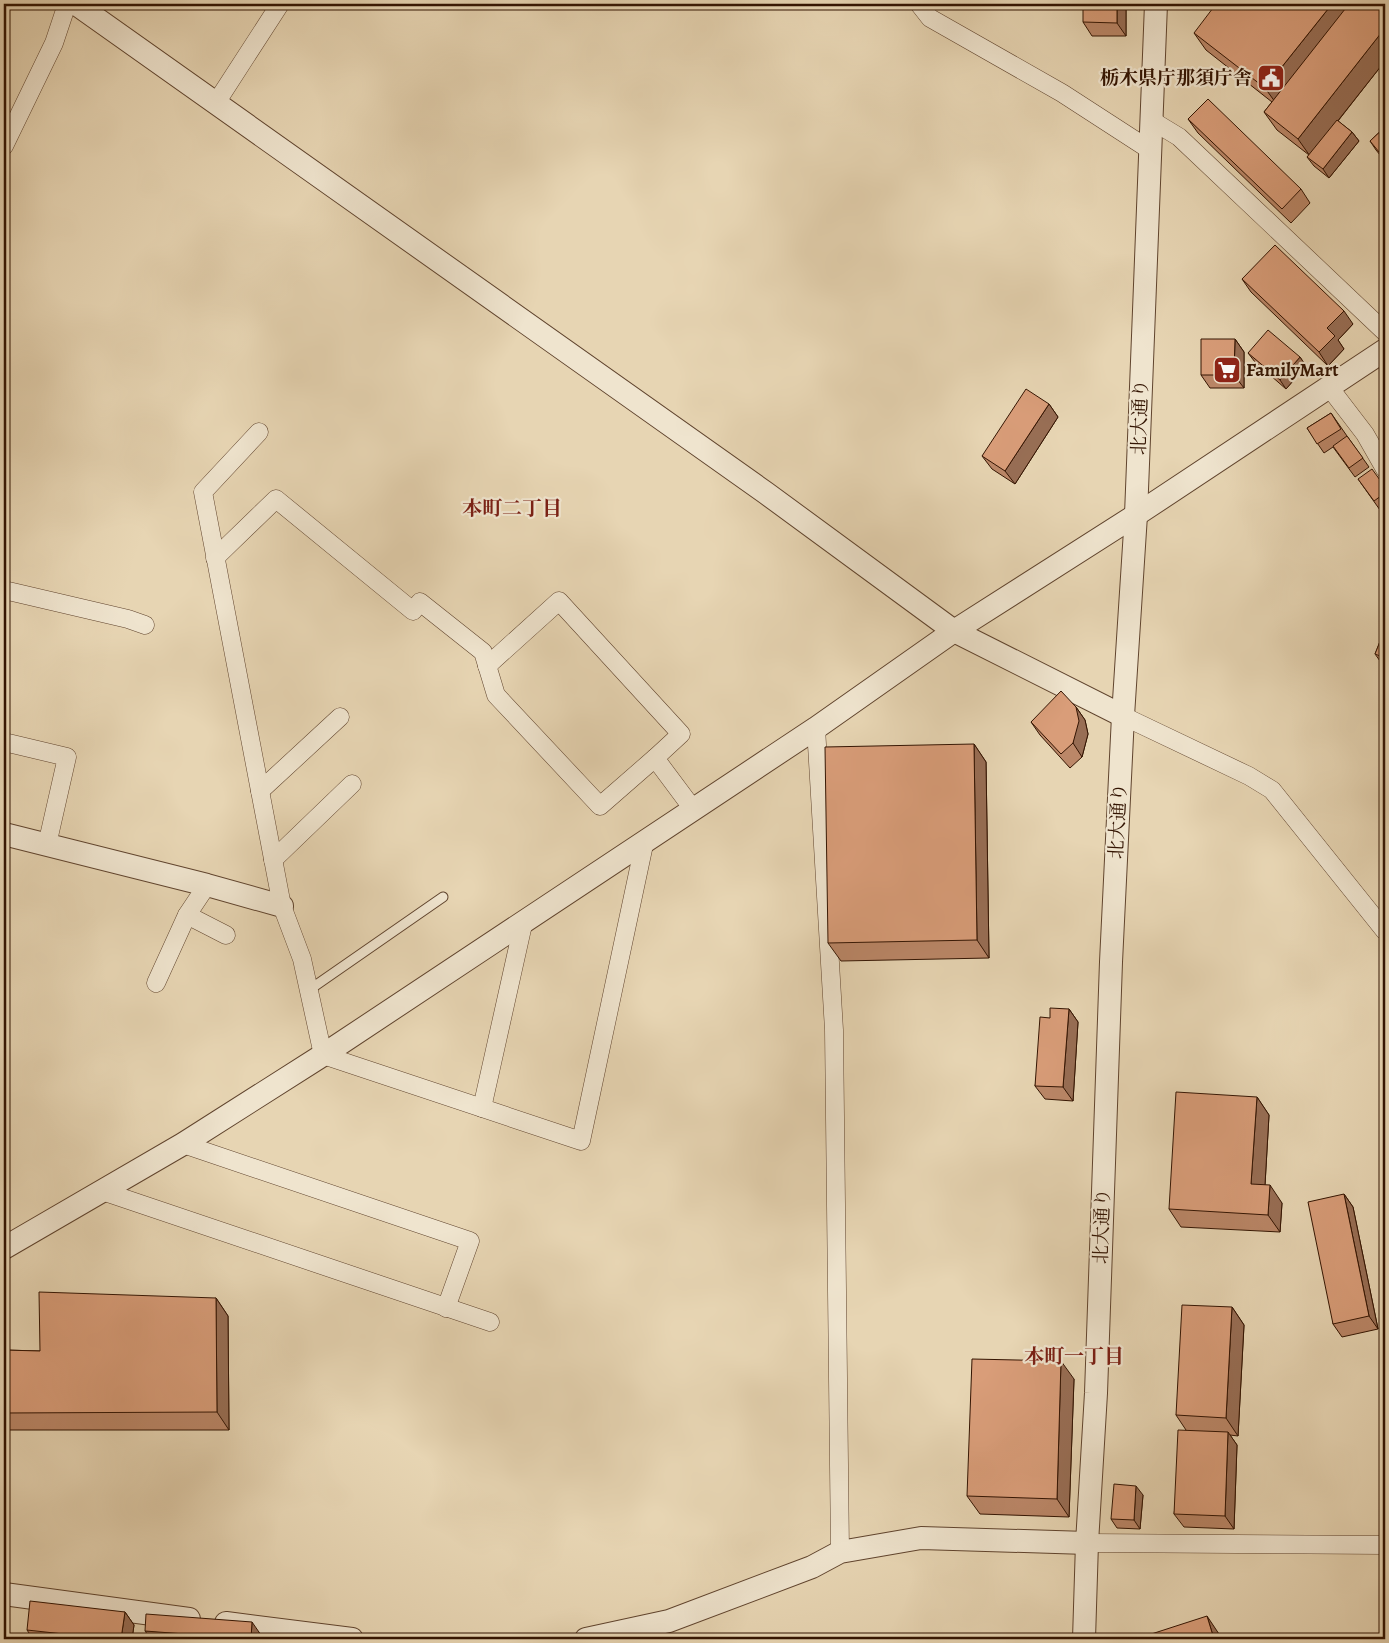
<svg xmlns="http://www.w3.org/2000/svg" width="1389" height="1643" font-family="Alegreya,'Noto Serif JP',serif">
<style>
.lines{fill:none;stroke-linecap:round;stroke-linejoin:round}
.service-casing{stroke:#60442e;stroke-width:11}
.minor-casing{stroke:#60442e;stroke-width:19}
.tertiary-casing{stroke:#60442e;stroke-width:24}
.service{stroke:#efe4ce;stroke-width:9}
.minor{stroke:#efe4ce;stroke-width:18}
.tertiary{stroke:#efe4ce;stroke-width:22}
.wall{fill:#bb8768;stroke:#331402}
.shaded-wall{fill:#986e55;stroke:#331402}
.building{fill:#d99d79;stroke:#331402}
.labels{text-anchor:middle;dominant-baseline:central;stroke-width:4.5;stroke-linejoin:round;paint-order:stroke}
.poi-label{font-size:19px;font-weight:bold;fill:#331402;stroke:#efe4ce;text-anchor:end}
.street-label{font-size:19px;fill:#331402;stroke:#efe4ce}
.neighbourhood-label{font-size:20px;font-weight:bold;fill:#7a1f14;stroke:#efe4ce}
</style>
<rect width="100%" height="100%" fill="#e7d5b3"/>
<filter id="stains"><feTurbulence type="fractalNoise" baseFrequency=".004" numOctaves="4"/><feColorMatrix values="0 0 0 0 .2 0 0 0 0 .09 0 0 0 0 .02 0 0 0 .5 -.17"/></filter>
<radialGradient id="worn" r=".72"><stop offset=".6" stop-color="#630" stop-opacity="0"/><stop offset="1" stop-color="#630" stop-opacity=".3"/></radialGradient>
<g class="lines">
<g class="service-casing">
<polyline id="service" points="309,990 443,897"/>
</g>
<g class="minor-casing">
<g id="minor">
<polyline points="919,4 930,18 1062,93 1150,150"/>
<polyline points="216,103 280,4"/>
<polyline points="1151,120 1179,137 1385,332"/>
<polyline points="4,146 54,43 67,4"/>
<polyline points="1329,387 1365,434 1385,469"/>
<polyline points="259,432 203,492 282,906 302,959 323,1055 581,1141 645,840"/>
<polyline points="215,558 276,499 413,611 420,602 483,652 496,695 600,806 655,758 693,809"/>
<polyline points="4,590 128,619 145,625"/>
<polyline points="487,666 559,601 681,734 655,758"/>
<polyline points="1123,716 1249,776 1272,790 1385,931"/>
<polyline points="816,728 834,1030 840,1552"/>
<polyline points="4,742 67,757 47,845"/>
<polyline points="260,791 340,717"/>
<polyline points="273,860 352,784"/>
<polyline points="187,915 226,935"/>
<polyline points="156,983 187,915 207,885"/>
<polyline points="482,1108 524,920"/>
<polyline points="183,1144 470,1241 446,1308"/>
<polyline points="102,1191 490,1322"/>
<polyline points="1087,1543 1385,1545"/>
</g>
</g>
<g class="tertiary-casing">
<g id="tertiary">
<polyline points="76,4 766,493 954,631 1123,716"/>
<polyline points="4,834 207,885 282,906"/>
<polyline points="4,1248 183,1144 323,1055 816,728 954,631 1136,515 1385,350"/>
<polyline points="4,1594 189,1619"/>
<polyline points="226,1623 352,1639"/>
<polyline points="586,1639 669,1621 812,1567 840,1552 921,1538 1087,1543"/>
<polyline points="1084,1639 1087,1543 1096,1393 1111,962 1123,716 1136,515 1156,4"/>
</g>
</g>
<use href="#service" class="service"/>
<use href="#minor" class="minor"/>
<use href="#tertiary" class="tertiary"/>
</g>
<g class="wall">
<polygon points="1126,4 1126,36 1092,36 1083,22"/>
<polygon points="1385,4 1385,61 1338,121 1352,132 1359,141 1329,178 1314,166 1307,157 1309,155 1277,130 1264,112 1272,102 1206,50 1194,33"/>
<polygon points="1188,119 1301,189 1310,203 1291,223 1198,133"/>
<polygon points="1385,127 1385,161 1376,150 1370,141"/>
<polygon points="1242,279 1353,324 1338,340 1344,349 1328,366 1251,292"/>
<polygon points="1235,339 1244,352 1244,388 1210,388 1201,375"/>
<polygon points="1248,353 1300,357 1306,366 1286,389 1255,362"/>
<polygon points="1049,404 1058,417 1015,484 992,469 982,456"/>
<polygon points="1331,413 1347,436 1369,467 1355,477 1333,447 1324,453 1307,428"/>
<polygon points="1358,479 1385,487 1385,506 1380,510"/>
<polygon points="1385,629 1385,668 1375,654"/>
<polygon points="1076,707 1085,720 1088,734 1082,757 1070,768 1040,735 1031,722"/>
<polygon points="974,744 986,762 989,958 841,961 828,943"/>
<polygon points="1069,1009 1078,1022 1073,1101 1045,1099 1035,1086 1050,1018"/>
<polygon points="1257,1097 1269,1115 1265,1185 1282,1203 1280,1232 1181,1227 1169,1209"/>
<polygon points="1344,1194 1353,1207 1378,1329 1342,1337 1333,1324"/>
<polygon points="216,1298 228,1316 229,1430 4,1430 4,1350 40,1351"/>
<polygon points="1232,1307 1244,1325 1238,1436 1230,1435 1237,1445 1234,1529 1184,1527 1174,1514 1186,1430 1176,1415"/>
<polygon points="1074,1379 1069,1517 980,1514 967,1496"/>
<polygon points="1143,1495 1140,1529 1117,1528 1111,1519"/>
<polygon points="125,1612 134,1625 132,1639 33,1639 27,1630"/>
<polygon points="145,1631 261,1635 261,1639 151,1639"/>
</g>
<g class="shaded-wall">
<polygon points="1117,4 1126,4 1126,36 1117,23"/>
<polygon points="1332,4 1358,4 1278,106 1265,88"/>
<polygon points="1385,28 1385,61 1310,156 1298,139"/>
<polygon points="1352,132 1359,141 1329,178 1323,169"/>
<polygon points="1344,311 1353,324 1338,340 1344,349 1328,366 1319,352 1327,328"/>
<polygon points="1235,339 1244,352 1244,388 1234,375"/>
<polygon points="1300,357 1306,366 1286,389 1280,380"/>
<polygon points="1049,404 1058,417 1015,484 1005,471"/>
<polygon points="1076,707 1085,720 1088,734 1082,757 1073,743"/>
<polygon points="974,744 986,762 989,958 977,940"/>
<polygon points="1069,1009 1078,1022 1073,1101 1063,1087"/>
<polygon points="1257,1097 1269,1115 1264,1202 1251,1184"/>
<polygon points="1270,1185 1282,1203 1280,1232 1268,1215"/>
<polygon points="1344,1194 1353,1207 1378,1329 1369,1316"/>
<polygon points="216,1298 228,1316 229,1430 217,1412"/>
<polygon points="1232,1307 1244,1325 1238,1436 1226,1418"/>
<polygon points="1061,1361 1074,1379 1069,1517 1057,1499"/>
<polygon points="1228,1432 1237,1445 1234,1529 1225,1516"/>
<polygon points="1136,1486 1143,1495 1140,1529 1134,1520"/>
<polygon points="125,1612 134,1625 132,1639 121,1639"/>
<polygon points="1207,1616 1219,1634 1221,1639 1214,1639"/>
<polygon points="252,1622 261,1635 261,1639 251,1639"/>
</g>
<g class="building">
<polygon points="1083,4 1117,4 1117,23 1083,22"/>
<polygon points="1216,4 1332,4 1265,88 1194,33"/>
<polygon points="1349,4 1385,4 1385,28 1298,139 1264,112"/>
<polygon points="1208,99 1301,189 1282,209 1188,119"/>
<polygon points="1337,120 1352,132 1323,169 1307,157"/>
<polygon points="1385,127 1385,156 1384,158 1370,141"/>
<polygon points="1275,245 1344,311 1327,328 1335,336 1319,352 1242,279"/>
<polygon points="1268,330 1300,357 1280,380 1248,353"/>
<polygon points="1201,339 1235,339 1234,375 1201,375"/>
<polygon points="1026,389 1049,404 1005,471 982,456"/>
<polygon points="1331,413 1341,429 1317,444 1307,428"/>
<polygon points="1347,436 1363,458 1349,468 1333,446"/>
<polygon points="1372,469 1385,487 1385,493 1374,501 1358,479"/>
<polygon points="1385,629 1385,658 1375,654"/>
<polygon points="1061,691 1076,707 1079,721 1073,743 1061,754 1031,722"/>
<polygon points="974,744 977,940 828,943 825,747"/>
<polygon points="1050,1008 1069,1009 1063,1087 1035,1086 1040,1017 1050,1018"/>
<polygon points="1176,1092 1257,1097 1251,1184 1270,1185 1268,1215 1169,1209"/>
<polygon points="1344,1194 1369,1316 1333,1324 1308,1202"/>
<polygon points="39,1292 216,1298 217,1412 4,1413 4,1350 40,1351"/>
<polygon points="1182,1305 1232,1307 1226,1418 1176,1415"/>
<polygon points="972,1359 1061,1361 1057,1499 967,1496"/>
<polygon points="1178,1430 1228,1432 1225,1516 1174,1514"/>
<polygon points="1114,1484 1136,1486 1134,1520 1111,1519"/>
<polygon points="30,1601 125,1612 121,1639 109,1639 27,1630"/>
<polygon points="146,1614 252,1622 251,1639 145,1631"/>
<polygon points="1207,1616 1214,1639 1139,1639 1139,1638"/>
</g>
<defs>
<g id="civic-square" transform="scale(1.4375)"><rect x="-9" y="-9" width="18" height="18" rx="4" fill="#8f2418" stroke="#efe4ce"/><path d="M-.6-6.5H3V-4.5H.6V-3L4-1V1h2V6H-6V1h2V-1L-.6-3ZM-1.2 2.5V6h2.4V2.5Z" fill="#fff"/></g>
<g id="supermarket-square" transform="scale(1.4375)"><rect x="-9" y="-9" width="18" height="18" rx="4" fill="#8f2418" stroke="#efe4ce"/><path d="M-6-5.5h2.5l.6 2H6L4.5 2H-2.5L-4.4-4H-6ZM-1.5 3.2a1.3 1.3 0 1 0 .1 0ZM3 3.2a1.3 1.3 0 1 0 .1 0Z" fill="#fff"/></g>
</defs>
<g fill-rule="evenodd">
<use href="#civic-square" x="1271" y="78"/>
<use href="#supermarket-square" x="1227" y="370"/>
</g>
<g class="labels">
<g class="poi-label">
<text x="1252" y="78">栃木県庁那須庁舎</text>
<text x="1246" y="370" text-anchor="start">FamilyMart</text>
</g>
<g class="street-label">
<text transform="translate(1140 417) rotate(-88)">北大通り</text>
<text transform="translate(1118 821) rotate(-87)">北大通り</text>
<text transform="translate(1102 1226) rotate(-88)">北大通り</text>
</g>
<g class="neighbourhood-label">
<text x="512" y="508">本町二丁目</text>
<text x="1074" y="1356">本町一丁目</text>
</g>
</g>
<rect width="1389" height="1643" fill="none" stroke="#e7d5b3" stroke-width="20"/>
<rect x="5" y="5" width="1379" height="1633" fill="none" stroke="#331402" stroke-width="2.5"/>
<rect x="10" y="10" width="1369" height="1623" fill="none" stroke="#331402"/>
<rect width="100%" height="100%" filter="url(#stains)"/>
<rect width="100%" height="100%" fill="url(#worn)"/>
</svg>
